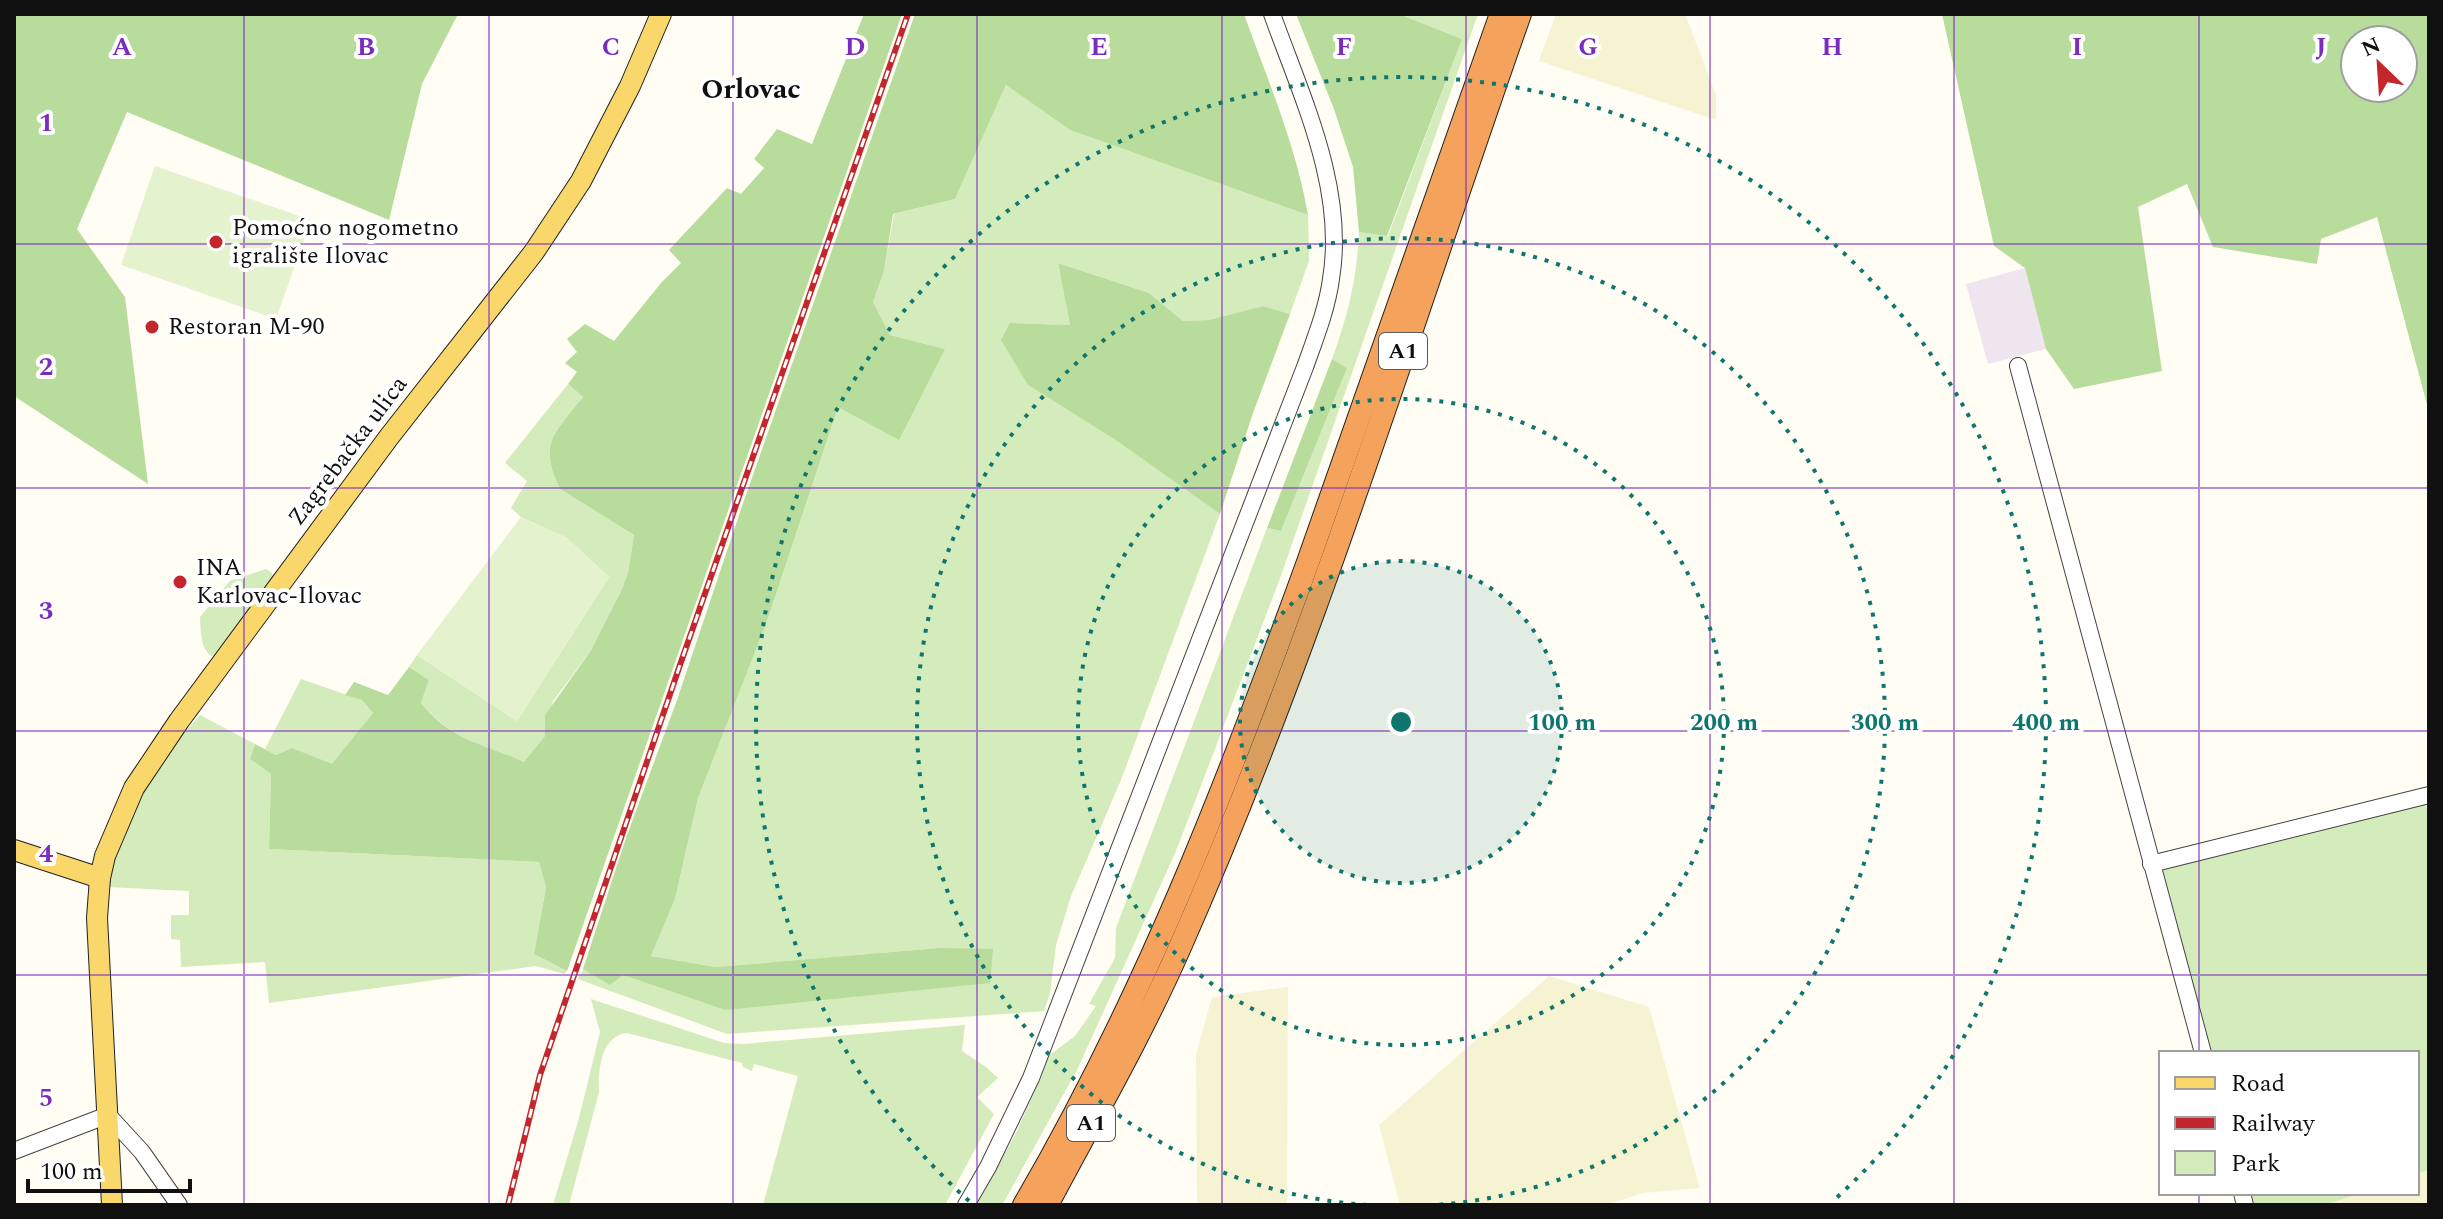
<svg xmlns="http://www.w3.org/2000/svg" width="2443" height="1219" font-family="Spectral,serif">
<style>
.industrial{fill:#eee5ef}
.farmland{fill:#f6f3d3}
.green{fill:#d4ebbc}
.forest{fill:#b8dc9b;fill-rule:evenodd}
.pitch{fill:#e5f2ce}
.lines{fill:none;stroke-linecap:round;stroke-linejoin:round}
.minor-casing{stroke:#434343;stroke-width:18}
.major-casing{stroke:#212121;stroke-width:22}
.highway-casing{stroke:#212121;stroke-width:24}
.minor{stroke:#fff;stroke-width:16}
.major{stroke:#f9d76a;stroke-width:20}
.highway{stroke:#f5a35c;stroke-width:22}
.rail-casing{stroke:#c3262c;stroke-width:6}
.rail{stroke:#fff;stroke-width:3;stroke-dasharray:9;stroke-linecap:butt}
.grid{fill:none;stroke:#7b2cbf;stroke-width:2;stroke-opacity:0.55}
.ring{fill:none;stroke:#0f766e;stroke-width:4;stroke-dasharray:4 8}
.poi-dot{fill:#c3262c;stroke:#fff;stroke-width:3}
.labels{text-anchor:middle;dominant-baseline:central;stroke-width:8;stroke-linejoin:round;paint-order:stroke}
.shield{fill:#fff;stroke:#585858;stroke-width:2}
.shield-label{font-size:22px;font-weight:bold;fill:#101010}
.poi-label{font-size:24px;fill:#101010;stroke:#fff;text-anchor:start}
.street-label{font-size:24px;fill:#101010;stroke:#fff}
.quarter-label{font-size:28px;font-weight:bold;fill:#101010;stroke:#fff}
.grid-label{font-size:26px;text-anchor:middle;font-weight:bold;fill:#7b2cbf;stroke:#fff;stroke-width:8;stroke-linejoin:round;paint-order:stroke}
.centre{fill:#0f766e;stroke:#fff;stroke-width:4}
.ring-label{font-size:24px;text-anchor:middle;font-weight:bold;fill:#0f766e;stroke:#fff;stroke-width:8;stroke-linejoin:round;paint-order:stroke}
</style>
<rect width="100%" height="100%" fill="#fffdf4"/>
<polygon class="industrial" points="2025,268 2046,349 1988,364 1966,284"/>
<g class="farmland">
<polygon points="1556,14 1685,14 1716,95 1716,120 1539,61"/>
<polygon points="1549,976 1649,1007 1700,1188 1643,1193 1606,1205 1400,1205 1379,1125"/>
<polygon points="1288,987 1287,1205 1197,1205 1196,1054 1212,997"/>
<polygon points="2429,1170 2429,1205 2325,1205 2361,1193 2417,1193 2417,1174"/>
</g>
<g class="green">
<path d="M 1399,14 L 1478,14 L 1279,581 L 1176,851 L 1078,1068 L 1005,1200 L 1002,1205 L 976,1205 L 1016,1133 L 1036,1088 L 1047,1057 L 1075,1036 L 1096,1006 L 1089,1004 L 1115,958 L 1116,928 L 1267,528 L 1281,531 L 1347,368 L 1332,359 C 1348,315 1357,279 1359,232 L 1388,236 L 1462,39 Z"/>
<polygon points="1006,85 1070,130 1308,215 1309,261 1290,314 1263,306 1209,320 1183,321 1149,293 1058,263 1070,325 1010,323 1028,385 1117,441 1220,514 1121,780 1071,896 1056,945 1050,993 1044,1011 727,1034 578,979 583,969 610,984 623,975 725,1010 939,948 716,967 651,956 675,899 698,798 766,624 838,406 945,349 890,335 873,302 884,271 894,214 955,199"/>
<path d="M 568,384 L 583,397 C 554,432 538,443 560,489 L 634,535 L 628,573 L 622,589 L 590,652 L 553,701 L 545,736 L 525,763 C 484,744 451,740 421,703 L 429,680 L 409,667 L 417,655 L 517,721 L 609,577 L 567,538 L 521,517 L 511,508 L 527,481 L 505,463 Z"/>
<path d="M 266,569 L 272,573 L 274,580 L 216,655 L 211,656 C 200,647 201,631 200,617 L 230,581 Z"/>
<polygon points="301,679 362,700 373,713 332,765 292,748 276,755 265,749"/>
<polygon points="200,715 255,744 250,759 271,774 269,849 539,862 546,886 534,954 567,971 564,974 536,966 269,1003 265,962 181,967 180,940 171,939 171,915 189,915 189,891 108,887 125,822 164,756"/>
<polygon points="2425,802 2429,815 2429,1170 2417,1174 2417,1053 2211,1053 2158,866"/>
<path d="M 591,999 L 724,1043 L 742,1044 L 965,1025 L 962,1051 L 986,1067 L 998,1078 L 977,1097 L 994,1114 L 945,1205 L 763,1205 L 798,1076 L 754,1064 L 752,1071 L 743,1067 L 742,1063 L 627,1033 C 601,1036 598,1069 599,1092 L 569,1205 L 553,1205 L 579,1118 L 600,1032 Z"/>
<polygon points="2251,1193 2361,1193 2325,1205 2254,1205"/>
</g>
<g class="forest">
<polygon points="14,14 458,14 422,84 389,220 127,112 77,229 125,297 148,484 14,396"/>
<path d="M 864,14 L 902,14 L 567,971 L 534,954 L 546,887 L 539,862 L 269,849 L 271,774 L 250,759 L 255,744 L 276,755 L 292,748 L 332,764 L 373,713 L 362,700 L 345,695 L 354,682 L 388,695 L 409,667 L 429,680 L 421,703 C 450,740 484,744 524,762 L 545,736 L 545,715 L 590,652 L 622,589 L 628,573 L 634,535 L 560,489 C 538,443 554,433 583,397 L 568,384 L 577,372 L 565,363 L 577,352 L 567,339 L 585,324 L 614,341 L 661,283 L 681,263 L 669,250 L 727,188 L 741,194 L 764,168 L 754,159 L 777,129 L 812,144 Z"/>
<path d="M 915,14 L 1244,14 C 1268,81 1296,145 1308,215 L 1070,130 L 1006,85 L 955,199 L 893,214 L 884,271 L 873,302 L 890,335 L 945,349 L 899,440 L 838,407 L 766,624 L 698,798 L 675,899 L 651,956 L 716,967 L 939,948 L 993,949 L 990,983 L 725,1010 L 623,975 L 610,985 L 583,969 L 626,838 L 677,700 L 741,509 Z"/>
<polygon points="1296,14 1399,14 1462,39 1387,236 1359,232 1353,167 1334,109"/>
<path d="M 1942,14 L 2429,14 L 2429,412 L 2377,217 L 2321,239 L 2317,264 L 2213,247 L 2187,184 L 2138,207 L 2162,371 L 2074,389 L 2046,349 L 2025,268 L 1994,246 ZM 2403,40 L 2403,88 L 2355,88 L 2355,40 Z"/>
<polygon points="1058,263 1149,293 1183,321 1209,320 1263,306 1290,314 1253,413 1220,514 1117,441 1028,385 1001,340 1010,323 1070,325"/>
<polygon points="1332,359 1347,368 1281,531 1267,528"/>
</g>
<g class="pitch">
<polygon points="155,166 311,220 276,319 121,265"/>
<polygon points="521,517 567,538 609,577 517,721 417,655"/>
</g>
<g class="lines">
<g class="minor-casing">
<g id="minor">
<polyline points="2018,366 2203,1053"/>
<polyline points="2151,864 2429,795"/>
<polyline points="14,1151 108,1115 142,1152 179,1205"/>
<polyline points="2242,1193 2245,1205"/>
<path d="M 966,1205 L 988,1167 L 1031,1078 L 1305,367 C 1315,339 1327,309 1331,279 C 1346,188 1302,98 1272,14"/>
</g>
</g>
<g class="major-casing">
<g id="major">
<polyline points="14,850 100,878"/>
<polyline points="112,1205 97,918 100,878 105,856 134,788 179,721 389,437 534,252 581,181 630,86 661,14"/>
</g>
</g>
<g class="highway-casing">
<g id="highway">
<path d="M 1024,1205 C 1143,1002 1228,783 1308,562 C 1373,380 1437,197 1501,14"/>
<path d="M 1047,1205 C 1092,1120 1141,1036 1180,947 C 1314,644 1410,326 1520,14"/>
</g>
</g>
<use href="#minor" class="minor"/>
<use href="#major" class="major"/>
<use href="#highway" class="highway"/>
<g class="rail-casing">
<polyline id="rail" points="508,1205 540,1075 681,662 908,14"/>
</g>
<use href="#rail" class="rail"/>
</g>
<path class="grid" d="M 244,14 L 244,1205M 489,14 L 489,1205M 733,14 L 733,1205M 977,14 L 977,1205M 1222,14 L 1222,1205M 1466,14 L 1466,1205M 1710,14 L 1710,1205M 1954,14 L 1954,1205M 2199,14 L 2199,1053M 14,244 L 2429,244M 14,488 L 2429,488M 14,731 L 2429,731M 14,975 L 2429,975M 2199,1193 L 2199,1205"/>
<circle cx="1401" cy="722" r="161" fill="#0f766e" fill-opacity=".12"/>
<g class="ring">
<circle cx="1401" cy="722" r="161"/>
<circle cx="1401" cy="722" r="323"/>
<path d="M1367 1205A484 484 0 1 1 1435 1205"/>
<path d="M969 1201A645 645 0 1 1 1833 1201"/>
</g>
<g class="poi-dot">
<circle cx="216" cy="242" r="8"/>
<circle cx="152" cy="327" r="8"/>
<circle cx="180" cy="582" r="8"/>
</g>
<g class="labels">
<g class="shield">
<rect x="1379" y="333" width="48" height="36" rx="6"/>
<rect x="1067" y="1105" width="48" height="36" rx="6"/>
</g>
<g class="shield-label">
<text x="1403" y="351">A1</text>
<text x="1091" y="1123">A1</text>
</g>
<g class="poi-label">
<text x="232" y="228">Pomoćno nogometno<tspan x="232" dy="28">igralište Ilovac</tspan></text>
<text x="168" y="327">Restoran M-90</text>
<text x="196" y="568">INA<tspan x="196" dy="28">Karlovac-Ilovac</tspan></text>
</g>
<g class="street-label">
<text transform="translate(348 451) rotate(-53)">Zagrebačka ulica</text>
</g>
<g class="quarter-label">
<text x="751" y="89">Orlovac</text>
</g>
</g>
<g class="grid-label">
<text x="122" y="55">A</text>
<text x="366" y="55">B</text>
<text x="611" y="55">C</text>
<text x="855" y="55">D</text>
<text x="1099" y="55">E</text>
<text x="1344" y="55">F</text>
<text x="1588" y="55">G</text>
<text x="1832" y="55">H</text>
<text x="2077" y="55">I</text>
<text x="2321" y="55">J</text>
<text x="46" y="131">1</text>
<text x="46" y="375">2</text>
<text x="46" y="619">3</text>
<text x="46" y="862">4</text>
<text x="46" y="1106">5</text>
</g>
<circle cx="1401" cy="722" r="12" class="centre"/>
<g class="ring-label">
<text x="1562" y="730">100 m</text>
<text x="1724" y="730">200 m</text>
<text x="1885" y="730">300 m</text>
<text x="2046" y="730">400 m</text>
</g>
<rect width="2443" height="1219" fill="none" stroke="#101010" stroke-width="32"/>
<rect x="2159" y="1051" width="260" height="144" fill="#ffffff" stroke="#9f9f9f" stroke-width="2"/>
<rect x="2175" y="1077" width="40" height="12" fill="#f9d76a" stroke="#9f9f9f" stroke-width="2"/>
<text x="2231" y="1091" font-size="24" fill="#101010">Road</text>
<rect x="2175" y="1117" width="40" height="12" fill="#c3262c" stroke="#9f9f9f" stroke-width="2"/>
<text x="2231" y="1131" font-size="24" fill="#101010">Railway</text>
<rect x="2175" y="1151" width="40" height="24" fill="#d4ebbc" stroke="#9f9f9f" stroke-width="2"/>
<text x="2231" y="1171" font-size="24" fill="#101010">Park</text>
<g transform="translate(2379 64) rotate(335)"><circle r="38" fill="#ffffff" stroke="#9f9f9f" stroke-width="2"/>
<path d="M0-6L14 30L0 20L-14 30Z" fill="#c3262c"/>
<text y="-12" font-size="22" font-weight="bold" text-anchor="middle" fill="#101010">N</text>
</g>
<path d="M28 1179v12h162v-12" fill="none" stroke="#101010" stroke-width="4"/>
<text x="40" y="1179" font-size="24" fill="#101010" stroke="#ffffff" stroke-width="6" paint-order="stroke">100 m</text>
</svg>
